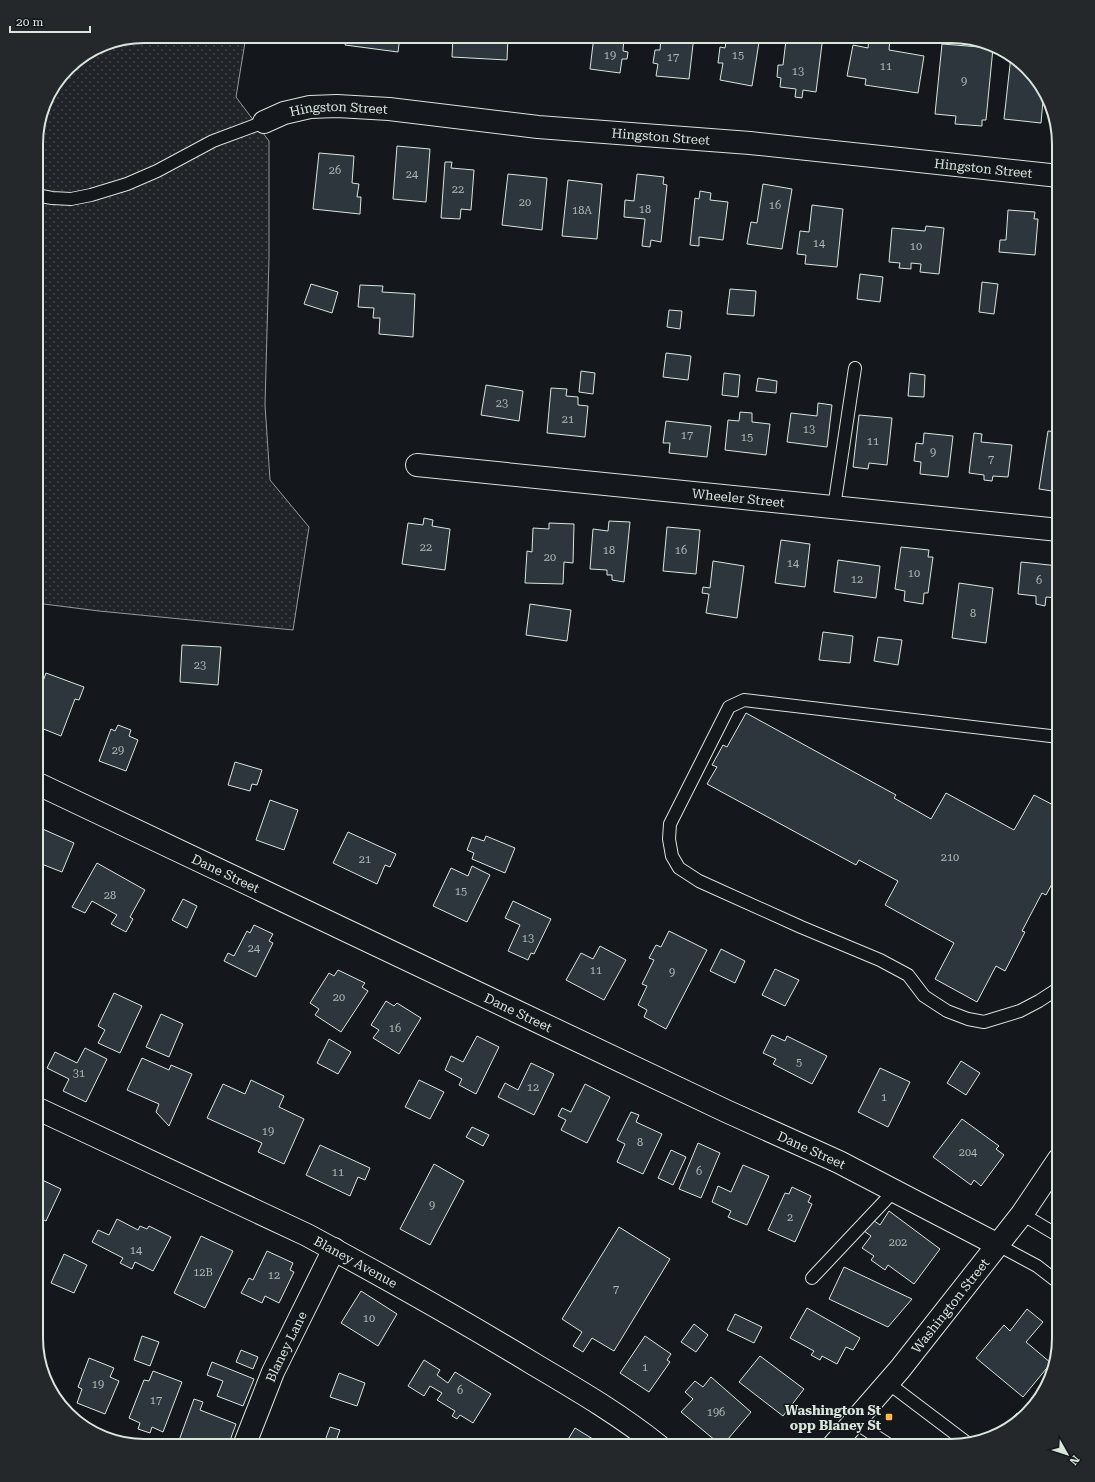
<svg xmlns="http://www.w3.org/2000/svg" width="1095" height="1482" font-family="'Roboto Serif',serif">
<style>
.grass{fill:url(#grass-dots);stroke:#939e99}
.building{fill:#2c363c;stroke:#d8e6dc}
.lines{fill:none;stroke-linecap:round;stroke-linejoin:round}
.service-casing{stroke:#d8e6dc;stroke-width:14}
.minor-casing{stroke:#d8e6dc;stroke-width:24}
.primary-casing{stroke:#d8e6dc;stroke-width:24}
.service{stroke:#14181c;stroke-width:12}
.minor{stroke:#14181c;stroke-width:22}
.primary{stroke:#14181c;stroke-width:22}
.poi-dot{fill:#ffb74d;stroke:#14181c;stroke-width:1.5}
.labels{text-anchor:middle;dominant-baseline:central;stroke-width:3;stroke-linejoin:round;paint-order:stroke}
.number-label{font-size:11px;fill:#adbab4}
.street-label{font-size:13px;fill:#d8e6dc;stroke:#14181c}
.poi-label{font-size:13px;font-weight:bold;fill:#d8e6dc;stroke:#14181c;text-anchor:end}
.rim{fill:none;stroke:#d8e6dc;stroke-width:2}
</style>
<defs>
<pattern id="grass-dots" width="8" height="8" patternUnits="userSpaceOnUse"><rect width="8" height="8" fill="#202428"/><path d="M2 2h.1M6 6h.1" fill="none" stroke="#404447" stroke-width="1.8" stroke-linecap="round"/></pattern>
</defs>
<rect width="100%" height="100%" fill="#14181c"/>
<polygon class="grass" points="144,36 246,36 236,97 269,141 269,258 265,405 270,480 309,527 293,630 99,611 36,603 36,137 47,96 73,63 103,44"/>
<g class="building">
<polygon points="347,36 400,36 398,52 345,45"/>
<polygon points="453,36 508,36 507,60 452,57"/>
<polygon points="594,36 624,36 623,51 628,52 627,59 622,59 620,73 590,69"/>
<polygon points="661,36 694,36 689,79 656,76 658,64 653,63 655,50 660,50"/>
<polygon points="727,36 760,36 752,86 720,80 723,63 718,63 720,47 725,48"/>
<polygon points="804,36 823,36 816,92 803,90 802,98 795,97 796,89 780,87 781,78 777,77 778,65 783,65 786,40 803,42"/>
<polygon points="869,36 890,39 889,50 924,56 918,93 865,85 866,79 847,76 853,45 868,48"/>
<polygon points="942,44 993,48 986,120 982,120 982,126 955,124 956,116 935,114"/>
<polygon points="1011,56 1044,90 1041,123 1004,119"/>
<polygon points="397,146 430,149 426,202 393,199"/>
<polygon points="319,153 354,156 352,183 359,184 357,197 361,197 360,214 313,209"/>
<polygon points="445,162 452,162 451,168 474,170 471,210 461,209 460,219 441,218"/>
<polygon points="508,174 547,178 542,230 502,225"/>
<polygon points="637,174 664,177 663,184 667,185 661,242 651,240 650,247 642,246 645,219 624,217 625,200 634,201"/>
<polygon points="568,180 602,184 597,239 562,236"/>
<polygon points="763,184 792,189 782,249 747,244 751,222 757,223"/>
<polygon points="700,191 711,193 710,200 728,202 723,240 699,237 699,246 690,245 695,198 699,199"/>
<polygon points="812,205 843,209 837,267 805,264 806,255 797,254 800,231 809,232"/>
<polygon points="1008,210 1035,212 1034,219 1038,219 1035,255 999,252 1000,240 1006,240"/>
<polygon points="926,226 944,228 939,274 920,272 921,264 911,263 911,269 899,268 900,263 889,262 892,228 925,231"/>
<polygon points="860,274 883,277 880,302 857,299"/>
<polygon points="982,282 998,284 994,314 979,312"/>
<polygon points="311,284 338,292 332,313 304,304"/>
<polygon points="360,285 383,286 382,292 415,294 413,337 379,334 380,318 373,318 374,308 358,307"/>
<polygon points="730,289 756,291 754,316 727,314"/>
<polygon points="669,310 682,311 680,329 667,327"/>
<polygon points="666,353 691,356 688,380 663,377"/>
<polygon points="581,371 595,373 593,394 579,392"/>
<polygon points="724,373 740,375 738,397 722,395"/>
<polygon points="910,373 925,375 924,397 908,396"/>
<polygon points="758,378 777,381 776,393 756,391"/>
<polygon points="486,385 523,391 519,421 481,415"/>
<polygon points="551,388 567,389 566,396 578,397 578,405 588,406 585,437 547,433"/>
<polygon points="818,403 832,405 827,447 787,442 791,413 817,416"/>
<polygon points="740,412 752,413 752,422 770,424 766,455 725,450 728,420 739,421"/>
<polygon points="859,415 892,418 887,465 869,463 868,469 853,467"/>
<polygon points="666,421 711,426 707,457 669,453 670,443 663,443"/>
<polygon points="1048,431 1059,432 1059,497 1052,496 1052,491 1039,489"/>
<polygon points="924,433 953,436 948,477 920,474 921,462 914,461 916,443 923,444"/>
<polygon points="974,433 982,434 981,442 1012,445 1008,477 993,476 992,481 984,480 984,475 969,473"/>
<polygon points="424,518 433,520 432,526 450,529 445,570 402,564 408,523 423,525"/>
<polygon points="609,521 630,522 624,582 612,580 612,575 607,575 607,570 590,569 593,529 608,531"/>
<polygon points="549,523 574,524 573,563 564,562 563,584 525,583 527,551 532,552 533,528 549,529"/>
<polygon points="667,527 700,530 696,574 663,571"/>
<polygon points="781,540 810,544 805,587 775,583"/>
<polygon points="901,547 929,550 928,557 933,557 928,593 924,593 923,604 904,601 905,591 895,589"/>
<polygon points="838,560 880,566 876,598 834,592"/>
<polygon points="713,561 744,566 737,618 706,613 709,594 702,593 703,587 710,588"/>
<polygon points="1021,562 1059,566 1059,598 1046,597 1045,606 1036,604 1036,596 1018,594"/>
<polygon points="959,583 993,588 986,643 952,638"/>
<polygon points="530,604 571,610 567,641 526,635"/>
<polygon points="823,632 853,636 850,663 819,660"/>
<polygon points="878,637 902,640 898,665 874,661"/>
<polygon points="182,645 221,647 218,685 180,682"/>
<polygon points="46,673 84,687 79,700 75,699 61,736 36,726 36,700"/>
<polygon points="746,713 896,795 894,798 931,819 946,793 1014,830 1034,795 1059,808 1059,846 1056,852 1059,854 1059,871 1046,895 1042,893 1022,931 1025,932 1005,971 996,966 977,1002 935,979 954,943 885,905 898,881 859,860 856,865 707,784 717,767 712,765 723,745 727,747"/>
<polygon points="118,725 131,730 129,736 138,740 126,771 99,761 111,729 115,731"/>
<polygon points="235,762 262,770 257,785 252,784 250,791 228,785"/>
<polygon points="270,800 298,810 284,850 256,840"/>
<polygon points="36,826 74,843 62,872 39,863 36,870"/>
<polygon points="348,832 396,854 390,867 385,865 377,884 333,863"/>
<polygon points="486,836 515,848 505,873 472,859 474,853 467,850 472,837 484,841"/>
<polygon points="97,863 145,890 130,917 133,919 126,932 111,924 117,915 92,901 85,913 72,907"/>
<polygon points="472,866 490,875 467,922 433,906 451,868 468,876"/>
<polygon points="183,899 197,906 187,928 172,920"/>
<polygon points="513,901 551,919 534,954 531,953 528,960 508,951 520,925 505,918"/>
<polygon points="254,925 273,934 269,941 273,943 256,977 224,961 228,953 234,956 247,931 250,933"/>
<polygon points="669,931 707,950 666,1029 644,1017 647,1010 638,1005 647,986 642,984 654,960 649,958 656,945 661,947"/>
<polygon points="600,946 626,960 604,1000 566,980 581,953 593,959"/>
<polygon points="721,949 745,961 735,983 710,971"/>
<polygon points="775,969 799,980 785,1006 762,995"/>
<polygon points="338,970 365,983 362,987 368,991 341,1032 315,1015 319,1009 310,1003 329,973 334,976"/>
<polygon points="114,993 142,1006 120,1053 98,1043 105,1030 98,1026"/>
<polygon points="386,1001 394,1006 397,1003 421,1018 399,1054 373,1038 379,1030 371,1025"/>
<polygon points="161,1014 183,1024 169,1057 146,1047"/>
<polygon points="772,1035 785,1041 787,1036 827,1056 812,1084 773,1064 776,1059 763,1053"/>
<polygon points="477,1036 499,1047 476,1094 459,1085 462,1079 445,1070 451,1056 463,1062"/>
<polygon points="329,1039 351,1052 338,1074 317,1063"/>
<polygon points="85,1048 107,1059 86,1102 63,1091 69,1079 47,1068 55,1052 77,1063"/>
<polygon points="142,1058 169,1070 171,1065 192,1074 169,1126 156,1112 159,1104 127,1090"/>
<polygon points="961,1061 980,1073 966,1095 947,1083"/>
<polygon points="531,1063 554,1074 534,1115 498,1097 505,1083 518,1090"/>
<polygon points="880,1068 910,1082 888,1127 858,1112"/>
<polygon points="251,1080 284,1096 279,1107 304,1119 284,1164 258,1152 262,1143 207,1118 223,1084 245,1094"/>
<polygon points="419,1080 444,1092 430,1119 405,1107"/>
<polygon points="585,1084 610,1097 587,1143 561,1130 566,1120 558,1116 562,1108 571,1112"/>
<polygon points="631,1112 639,1115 636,1122 662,1134 643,1174 617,1162 625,1144 617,1140"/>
<polygon points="962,1119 999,1146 996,1149 1004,1155 981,1186 974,1180 971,1185 933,1157"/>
<polygon points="472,1127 489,1135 483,1146 466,1137"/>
<polygon points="698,1143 720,1153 701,1198 679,1189"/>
<polygon points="320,1145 370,1168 365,1180 358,1177 350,1196 306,1175"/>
<polygon points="671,1150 686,1157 673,1185 658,1178"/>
<polygon points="434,1164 464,1181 430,1245 400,1229"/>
<polygon points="743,1165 769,1176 747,1225 728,1217 731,1211 712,1202 718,1186 731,1192"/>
<polygon points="36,1177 61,1189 46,1221 36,1216"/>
<polygon points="792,1187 811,1196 808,1202 812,1204 795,1242 768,1230 785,1193 789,1194"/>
<polygon points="889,1211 940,1249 914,1284 888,1265 885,1270 871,1260 874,1256 862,1248 871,1236 864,1231 873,1220 880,1225"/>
<polygon points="117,1219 138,1230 140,1226 147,1229 149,1226 171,1237 153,1271 135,1262 132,1269 120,1263 123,1258 92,1242 98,1230 109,1235"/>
<polygon points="619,1227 670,1259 614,1351 592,1338 583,1352 573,1346 582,1332 562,1319"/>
<polygon points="201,1236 233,1251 205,1308 174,1293"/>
<polygon points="267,1251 293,1263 290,1270 294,1272 279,1303 265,1296 262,1303 241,1293 249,1278 253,1280"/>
<polygon points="64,1254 87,1265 74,1293 51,1283"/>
<polygon points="844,1267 912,1299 888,1327 829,1299"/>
<polygon points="361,1291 397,1314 378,1346 341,1323"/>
<polygon points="807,1308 860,1338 853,1350 846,1347 837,1364 822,1356 820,1360 811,1355 814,1351 790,1338"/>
<polygon points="1027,1309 1043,1322 1026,1342 1051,1363 1023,1397 976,1358 1004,1325 1010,1331"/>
<polygon points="735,1314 762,1327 754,1343 727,1330"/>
<polygon points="694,1324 708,1335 696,1352 681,1342"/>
<polygon points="142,1336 159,1342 150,1366 134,1360"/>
<polygon points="645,1336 671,1354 667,1360 670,1362 649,1392 620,1373"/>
<polygon points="241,1350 258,1357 253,1369 236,1362"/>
<polygon points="760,1356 804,1389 783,1416 739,1382"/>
<polygon points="89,1358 114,1368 110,1377 119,1381 105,1414 77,1403 82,1389 78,1387"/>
<polygon points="424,1360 440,1370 437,1375 448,1383 455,1372 491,1394 473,1423 460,1415 457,1419 452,1416 455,1411 437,1400 442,1393 430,1386 424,1396 408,1386"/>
<polygon points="212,1362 254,1379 243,1406 217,1396 223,1381 207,1375"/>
<polygon points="153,1371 182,1382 163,1432 152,1427 150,1433 138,1429 140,1423 129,1418 144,1380 149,1381"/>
<polygon points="339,1373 365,1383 357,1406 330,1397"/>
<polygon points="711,1377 751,1412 722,1446 681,1412 693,1399 685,1392 695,1381 703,1387"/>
<polygon points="194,1399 203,1402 200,1410 236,1424 228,1446 177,1446"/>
<polygon points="1017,1413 1021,1416 1005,1431 1001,1433"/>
<polygon points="330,1427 340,1430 337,1438 357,1446 323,1446"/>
<polygon points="575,1428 601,1444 607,1442 614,1446 564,1446"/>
</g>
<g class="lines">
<g class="service-casing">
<g id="service">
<polyline points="36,195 52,198 71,199 91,195 127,184 157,171 213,141 264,122"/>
<polyline points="834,507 855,368"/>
<polyline points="1059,988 1039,1001 1020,1011 984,1022 968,1019 947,1011 924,996 908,975 880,960 801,927 699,881 679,868 672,856 669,839 670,824 729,707 744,700 1059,737"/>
<polyline points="1022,1214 1059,1236"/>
<polyline points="998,1245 1037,1266 1059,1283"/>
<polyline points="812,1278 894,1191"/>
<polyline points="888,1383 966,1442"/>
<polyline points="854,1422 891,1446"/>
</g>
</g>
<g class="minor-casing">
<g id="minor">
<path id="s1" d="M 264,122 L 284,113 L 310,107 L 337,106 L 389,109 L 538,127 L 750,143 L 1059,176"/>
<path id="s2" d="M 417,465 L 1059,530"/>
<path id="s3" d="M 36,783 L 726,1111 L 839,1162 L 998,1245"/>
<path id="s4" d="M 36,1108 L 307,1235 C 383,1276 458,1318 532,1363 C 576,1389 619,1414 659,1446"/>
<path id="s5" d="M 244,1446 L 273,1372 L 334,1249"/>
</g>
</g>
<g class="primary-casing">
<g id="primary">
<path id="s6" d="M 833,1446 L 900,1369 L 1022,1214 L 1059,1159"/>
</g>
</g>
<use href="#service" class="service"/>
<use href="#minor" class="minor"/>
<use href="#primary" class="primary"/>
</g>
<rect class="poi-dot" x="885" y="1413" width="8" height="8" rx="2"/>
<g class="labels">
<g class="number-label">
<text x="610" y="55">19</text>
<text x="738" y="55">15</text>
<text x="673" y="57">17</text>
<text x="886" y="66">11</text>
<text x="798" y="71">13</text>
<text x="964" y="81">9</text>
<text x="335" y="170">26</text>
<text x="412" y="174">24</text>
<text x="458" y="189">22</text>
<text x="525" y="202">20</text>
<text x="775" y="205">16</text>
<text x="645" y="209">18</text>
<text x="582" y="210">18A</text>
<text x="819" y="243">14</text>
<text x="916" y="246">10</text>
<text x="502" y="403">23</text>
<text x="568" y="419">21</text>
<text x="809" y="429">13</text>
<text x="687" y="435">17</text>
<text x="747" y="437">15</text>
<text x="873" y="441">11</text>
<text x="933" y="452">9</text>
<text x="991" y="459">7</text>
<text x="426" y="547">22</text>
<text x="609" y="550">18</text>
<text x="681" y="550">16</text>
<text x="550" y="557">20</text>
<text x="793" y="563">14</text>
<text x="914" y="573">10</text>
<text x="857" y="579">12</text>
<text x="1039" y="580">6</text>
<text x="973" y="613">8</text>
<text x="200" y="665">23</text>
<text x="118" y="750">29</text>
<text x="950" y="857">210</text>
<text x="365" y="859">21</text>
<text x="461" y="891">15</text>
<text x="110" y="895">28</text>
<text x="528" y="938">13</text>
<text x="254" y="948">24</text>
<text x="596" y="970">11</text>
<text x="672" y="972">9</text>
<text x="339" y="997">20</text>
<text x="395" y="1028">16</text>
<text x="799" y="1062">5</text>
<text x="79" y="1073">31</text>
<text x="533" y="1087">12</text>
<text x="884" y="1097">1</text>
<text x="268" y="1131">19</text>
<text x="640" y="1142">8</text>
<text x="968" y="1152">204</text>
<text x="699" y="1171">6</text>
<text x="338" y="1172">11</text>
<text x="432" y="1205">9</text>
<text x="790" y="1217">2</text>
<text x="898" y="1242">202</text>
<text x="136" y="1250">14</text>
<text x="203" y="1272">12B</text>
<text x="274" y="1275">12</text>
<text x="616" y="1289">7</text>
<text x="369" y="1318">10</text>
<text x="645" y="1367">1</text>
<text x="98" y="1384">19</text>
<text x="460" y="1390">6</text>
<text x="156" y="1400">17</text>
<text x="716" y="1412">196</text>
</g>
<g class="street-label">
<text stroke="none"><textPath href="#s1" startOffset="77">Hingston Street</textPath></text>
<text stroke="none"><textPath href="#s1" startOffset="401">Hingston Street</textPath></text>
<text stroke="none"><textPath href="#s1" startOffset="725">Hingston Street</textPath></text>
<text stroke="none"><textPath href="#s2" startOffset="323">Wheeler Street</textPath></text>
<text stroke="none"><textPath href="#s3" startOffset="210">Dane Street</textPath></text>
<text stroke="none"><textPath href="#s3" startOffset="534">Dane Street</textPath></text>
<text stroke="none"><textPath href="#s3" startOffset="858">Dane Street</textPath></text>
<text stroke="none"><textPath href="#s4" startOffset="355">Blaney Avenue</textPath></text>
<text stroke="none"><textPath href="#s6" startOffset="183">Washington Street</textPath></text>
<text stroke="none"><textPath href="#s5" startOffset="108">Blaney Lane</textPath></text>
</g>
<g class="poi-label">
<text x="881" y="1410">Washington St<tspan x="881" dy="15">opp Blaney St</tspan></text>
</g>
</g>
<path d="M0 0H1095V1482H0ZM144 43H951A101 101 0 0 1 1052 144V1338A101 101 0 0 1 951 1439H144A101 101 0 0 1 43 1338V144A101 101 0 0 1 144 43Z" fill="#24282b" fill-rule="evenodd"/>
<path class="rim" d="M144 43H951A101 101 0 0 1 1052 144V1338A101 101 0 0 1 951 1439H144A101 101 0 0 1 43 1338V144A101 101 0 0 1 144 43Z"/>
<g transform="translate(1067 1454) rotate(129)" stroke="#14181c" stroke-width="3" paint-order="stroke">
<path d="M0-3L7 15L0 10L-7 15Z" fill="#d8e6dc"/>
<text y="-6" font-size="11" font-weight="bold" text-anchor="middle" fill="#d8e6dc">N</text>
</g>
<path d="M10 26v6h80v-6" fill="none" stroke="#d8e6dc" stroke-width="2"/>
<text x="16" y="26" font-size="12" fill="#d8e6dc" stroke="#14181c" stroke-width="3" paint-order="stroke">20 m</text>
</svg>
